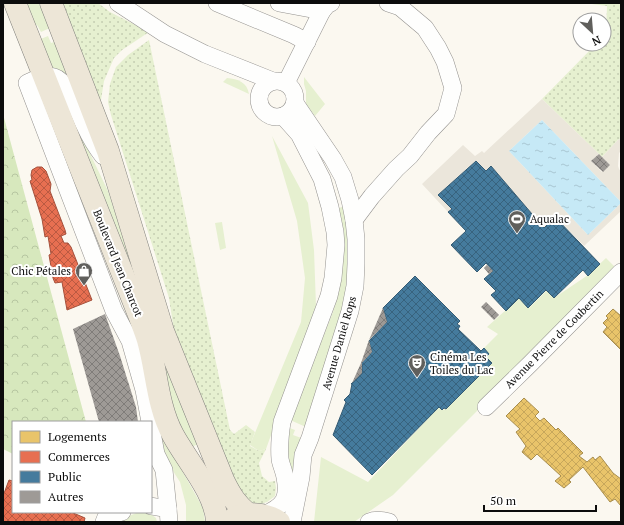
<svg xmlns="http://www.w3.org/2000/svg" width="624" height="525" font-family="'PT Serif',serif">
<style>
.grass{fill:#e6f0d0}
.forest{fill:url(#forest-crowns)}
.park{fill:url(#park-dots)}
.plaza{fill:#ebe6db}
.water{fill:url(#water-ripples)}
.homes{fill:url(#homes-cross-hatch);stroke:#a78d4e}
.shops{fill:url(#shops-cross-hatch);stroke:#a5513c}
.public{fill:url(#public-cross-hatch);stroke:#345a72}
.building{fill:url(#building-cross-hatch)}
.lines{fill:none;stroke-linecap:round;stroke-linejoin:round}
.minor-casing{stroke:#94928f;stroke-width:18}
.major-casing{stroke:#81807c;stroke-width:23}
.minor{stroke:#fefefd;stroke-width:17}
.major{stroke:#ede6d7;stroke-width:22}
.labels{text-anchor:middle;dominant-baseline:central;stroke-width:4;stroke-linejoin:round;paint-order:stroke}
.poi-label{font-size:11px;fill:#0c0c0c;stroke:#fff;text-anchor:start}
.street-label{font-size:11px;fill:#0c0c0c;stroke:#fff}
</style>
<defs>
<pattern id="forest-crowns" width="20" height="18" patternUnits="userSpaceOnUse"><rect width="20" height="18" fill="#d7e8bd"/><path d="M2 6a3 3 0 1 1 6 0M12 15a3 3 0 1 1 6 0" fill="none" stroke="#b7c6a1"/></pattern>
<pattern id="park-dots" width="8" height="8" patternUnits="userSpaceOnUse"><rect width="8" height="8" fill="#e6f0d0"/><path d="M2 2h.1M6 6h.1" fill="none" stroke="#c4cdb1" stroke-width="1.8" stroke-linecap="round"/></pattern>
<pattern id="water-ripples" width="26" height="14" patternUnits="userSpaceOnUse"><rect width="26" height="14" fill="#c6e9f6"/><path d="M2 4q2-2 4 0t4 0M15 11q2-2 4 0t4 0" fill="none" stroke="#a9c7d2"/></pattern>
<pattern id="homes-cross-hatch" width="8" height="8" patternUnits="userSpaceOnUse"><rect width="8" height="8" fill="#e9c46a"/><path d="M0 0l8 8M0 8l8-8" fill="none" stroke="#c7a75b"/></pattern>
<pattern id="shops-cross-hatch" width="8" height="8" patternUnits="userSpaceOnUse"><rect width="8" height="8" fill="#e76f51"/><path d="M0 0l8 8M0 8l8-8" fill="none" stroke="#ba5a42"/></pattern>
<pattern id="public-cross-hatch" width="8" height="8" patternUnits="userSpaceOnUse"><rect width="8" height="8" fill="#457b9d"/><path d="M0 0l8 8M0 8l8-8" fill="none" stroke="#38637e"/></pattern>
<pattern id="building-cross-hatch" width="8" height="8" patternUnits="userSpaceOnUse"><rect width="8" height="8" fill="#9e9a96"/><path d="M0 0l8 8M0 8l8-8" fill="none" stroke="#7f7c79"/></pattern>
</defs>
<rect width="100%" height="100%" fill="#fbf8f0"/>
<g class="grass">
<polygon points="21,3 38,3 44,9 52,27 41,32 37,25 31,27"/>
<polygon points="48,36 51,43 57,41 73,85 47,68 36,41"/>
<polygon points="304,77 325,104 315,116 306,104 306,91 304,84"/>
<path d="M 227,78 C 238,79 247,82 249,94 L 223,82 Z"/>
<polygon points="60,85 81,135 108,191 127,248 202,442 192,447 176,427"/>
<polygon points="272,136 308,203 314,250 316,306 289,385 266,449 259,451 250,445 301,322 305,278 297,221"/>
<polygon points="345,206 352,278 306,427 290,420 333,312 340,284 344,253 344,233 339,208"/>
<polygon points="222,222 226,248 220,250 215,223"/>
<polygon points="606,258 617,269 510,378 393,495 354,522 314,522 321,457 368,482 439,407 442,410 446,409 492,363 486,357 489,354 481,351 498,334 487,327 519,298 529,308 547,290 554,298 588,275"/>
<polygon points="287,427 295,430 293,435 304,439 294,472 288,473"/>
<polygon points="162,435 203,508 205,522 186,522 186,505 180,482 161,452"/>
<polygon points="139,512 148,512 156,518 157,522 117,522 119,520"/>
</g>
<polygon class="forest" points="3,114 86,422 13,422 13,454 3,449"/>
<g class="park">
<polygon points="63,3 98,3 110,12 149,32 122,50 114,58 104,81 101,100 98,98"/>
<polygon points="584,3 621,3 621,139 618,140 602,157 542,99 596,44 604,44 604,36 606,34 607,6"/>
<polygon points="149,40 230,430 234,434 246,425 255,432 250,446 259,451 266,449 259,463 262,476 269,482 275,481 276,488 275,496 267,502 258,505 247,500 239,490 174,331 169,298 111,115 108,102 110,84 116,67 128,55"/>
</g>
<polygon class="plaza" points="542,99 599,154 591,161 602,172 610,165 602,157 618,140 621,139 621,151 619,153 618,166 619,169 621,172 621,202 542,120 509,151 588,235 621,203 621,211 584,246 556,217 544,228 491,166 486,171 475,161 438,195 452,209 448,212 422,184 463,145 475,156 482,151 484,153"/>
<polygon class="water" points="542,120 621,202 621,203 588,235 509,151"/>
<g class="homes">
<polygon points="613,309 621,316 621,350 603,332 607,327 603,323 608,318 606,316"/>
<polygon points="524,398 539,412 535,416 540,421 544,418 556,430 558,428 583,453 579,456 587,462 593,457 595,460 600,456 613,473 621,479 621,506 615,499 610,502 583,467 569,480 571,482 564,488 555,481 561,476 537,454 531,460 522,452 526,446 516,432 520,429 506,416"/>
</g>
<g class="shops">
<polygon points="37,167 42,167 46,171 51,184 50,191 65,230 66,234 61,236 64,243 68,243 71,247 92,300 67,310 62,282 55,283 53,278 49,255 51,254 48,236 45,237 42,219 30,181 32,180 31,175 32,170"/>
<polygon points="9,480 13,481 13,512 71,512 85,518 84,522 3,522 3,496"/>
</g>
<g class="public">
<polygon points="476,161 486,171 491,166 544,228 555,217 600,264 588,276 583,270 554,298 546,290 528,308 519,298 506,311 491,295 496,291 484,279 493,271 486,263 477,272 451,245 466,231 448,212 452,209 438,195"/>
<polygon points="415,276 460,321 457,324 460,326 458,329 481,351 484,348 489,354 486,357 492,363 446,409 444,408 442,410 439,407 372,475 333,435 346,402 344,400 350,394 352,384 351,384 362,373 362,364 361,363 372,352 369,341 387,322 383,308"/>
</g>
<g class="building">
<polygon points="599,154 610,165 603,172 591,161"/>
<polygon points="487,265 493,271 489,274 484,268"/>
<polygon points="486,302 499,315 494,320 481,307"/>
<polygon points="383,308 387,322 369,340 372,352 362,363 362,373 352,383 361,363 369,340"/>
<polygon points="105,314 120,356 136,407 138,422 99,422 73,329"/>
</g>
<g class="lines">
<g class="minor-casing">
<g id="minor">
<polyline points="118,3 165,34 205,54 273,81"/>
<polyline points="217,3 294,35 307,42"/>
<polyline points="279,3 322,11"/>
<circle cx="277" cy="99" r="18"/>
<polyline points="286,83 322,11 327,5 331,3"/>
<path d="M 103,156 C 96,147 90,137 85,126 C 79,114 68,81 54,77 C 45,74 34,80 27,83 L 114,311 L 130,341 L 144,390 L 150,422"/>
<polyline points="354,220 372,196 396,169 410,156 428,133 446,114 453,88 445,62 438,48 425,28 400,7 388,3"/>
<polyline points="486,407 530,364 621,272"/>
<polyline points="151,427 156,454 164,470 168,509"/>
<polyline points="151,506 168,509 169,522"/>
<path d="M 264,515 C 284,506 289,499 285,477 C 284,471 281,465 280,459 C 279,446 280,435 282,422 L 329,296 L 333,278 L 336,245 L 335,232 L 330,207 L 322,179 L 299,134 L 283,116"/>
<polyline points="104,522 106,517 122,512"/>
<polyline points="292,522 301,477 303,455 310,438 350,311 355,286 356,264 356,239 354,220 350,200 343,177 333,159 295,103"/>
<path d="M 369,522 C 376,519 382,520 389,522"/>
</g>
</g>
<g class="major-casing">
<g id="major">
<path d="M 15,3 L 141,320 C 143,326 146,333 148,340 C 157,372 157,405 173,435 C 187,461 216,493 217,522"/>
<path d="M 51,3 L 108,151 L 163,331 L 224,482 C 231,496 236,504 248,514"/>
<path d="M 234,518 C 248,512 266,513 279,522"/>
</g>
</g>
<use href="#minor" class="minor"/>
<use href="#major" class="major"/>
</g>
<defs>
<g id="stadium-pin" transform="scale(0.9)"><path d="M0 17L-7.5 6A9.5 9.5 0 1 1 7.5 6Z" fill="#605f5c" stroke="#fff"/><path d="M0-5a6.5 5 0 1 0 0 10a6.5 5 0 1 0 0-10ZM-3.5-1.8h7v3.6h-7Z" fill="#fff"/></g>
<g id="shop-pin" transform="scale(0.9)"><path d="M0 17L-7.5 6A9.5 9.5 0 1 1 7.5 6Z" fill="#605f5c" stroke="#fff"/><path d="M-5-2.5h2.3a2.7 3.5 0 0 1 5.4 0H5L5.5 6h-11ZM-1.5-2.5h3a1.5 2.3 0 0 0-3 0Z" fill="#fff"/></g>
<g id="theatre-pin" transform="scale(0.9)"><path d="M0 17L-7.5 6A9.5 9.5 0 1 1 7.5 6Z" fill="#605f5c" stroke="#fff"/><path d="M-5-5.5Q0-4 5-5.5V0Q5 5 0 6Q-5 5-5 0ZM-3.3-2.5H-1v1.5H-3.3ZM1-2.5H3.3v1.5H1ZM-2.8 1Q0 5.5 2.8 1Z" fill="#fff"/></g>
</defs>
<g fill-rule="evenodd">
<use href="#stadium-pin" x="517" y="219"/>
<use href="#shop-pin" x="84" y="271"/>
<use href="#theatre-pin" x="417" y="363"/>
</g>
<g class="labels">
<g class="poi-label">
<text x="530" y="219">Aqualac</text>
<text x="71" y="271" text-anchor="end">Chic Pétales</text>
<text x="430" y="357">Cinéma Les<tspan x="430" dy="13">Toiles du Lac</tspan></text>
</g>
<g class="street-label">
<text transform="translate(118 263) rotate(68)">Boulevard Jean Charcot</text>
<text transform="translate(554 339) rotate(-45)">Avenue Pierre de Coubertin</text>
<text transform="translate(339 343) rotate(-74)">Avenue Daniel Rops</text>
</g>
</g>
<rect width="624" height="525" fill="none" stroke="#0c0c0c" stroke-width="8"/>
<rect x="12" y="421" width="140" height="92" fill="#ffffff" stroke="#9e9e9e"/>
<rect x="20" y="431" width="20" height="12" fill="#e9c46a" stroke="#9e9e9e"/>
<text x="48" y="441" font-size="12" fill="#0c0c0c">Logements</text>
<rect x="20" y="451" width="20" height="12" fill="#e76f51" stroke="#9e9e9e"/>
<text x="48" y="461" font-size="12" fill="#0c0c0c">Commerces</text>
<rect x="20" y="471" width="20" height="12" fill="#457b9d" stroke="#9e9e9e"/>
<text x="48" y="481" font-size="12" fill="#0c0c0c">Public</text>
<rect x="20" y="491" width="20" height="12" fill="#9e9a96" stroke="#9e9e9e"/>
<text x="48" y="501" font-size="12" fill="#0c0c0c">Autres</text>
<g transform="translate(592 32) rotate(154)"><circle r="19" fill="#ffffff" stroke="#9e9e9e"/>
<path d="M0-3L7 15L0 10L-7 15Z" fill="#605f5c"/>
<text y="-6" font-size="11" font-weight="bold" text-anchor="middle" fill="#0c0c0c">N</text>
</g>
<path d="M484 505v6h112v-6" fill="none" stroke="#0c0c0c" stroke-width="2"/>
<text x="490" y="505" font-size="12" fill="#0c0c0c" stroke="#ffffff" stroke-width="3" paint-order="stroke">50 m</text>
</svg>
